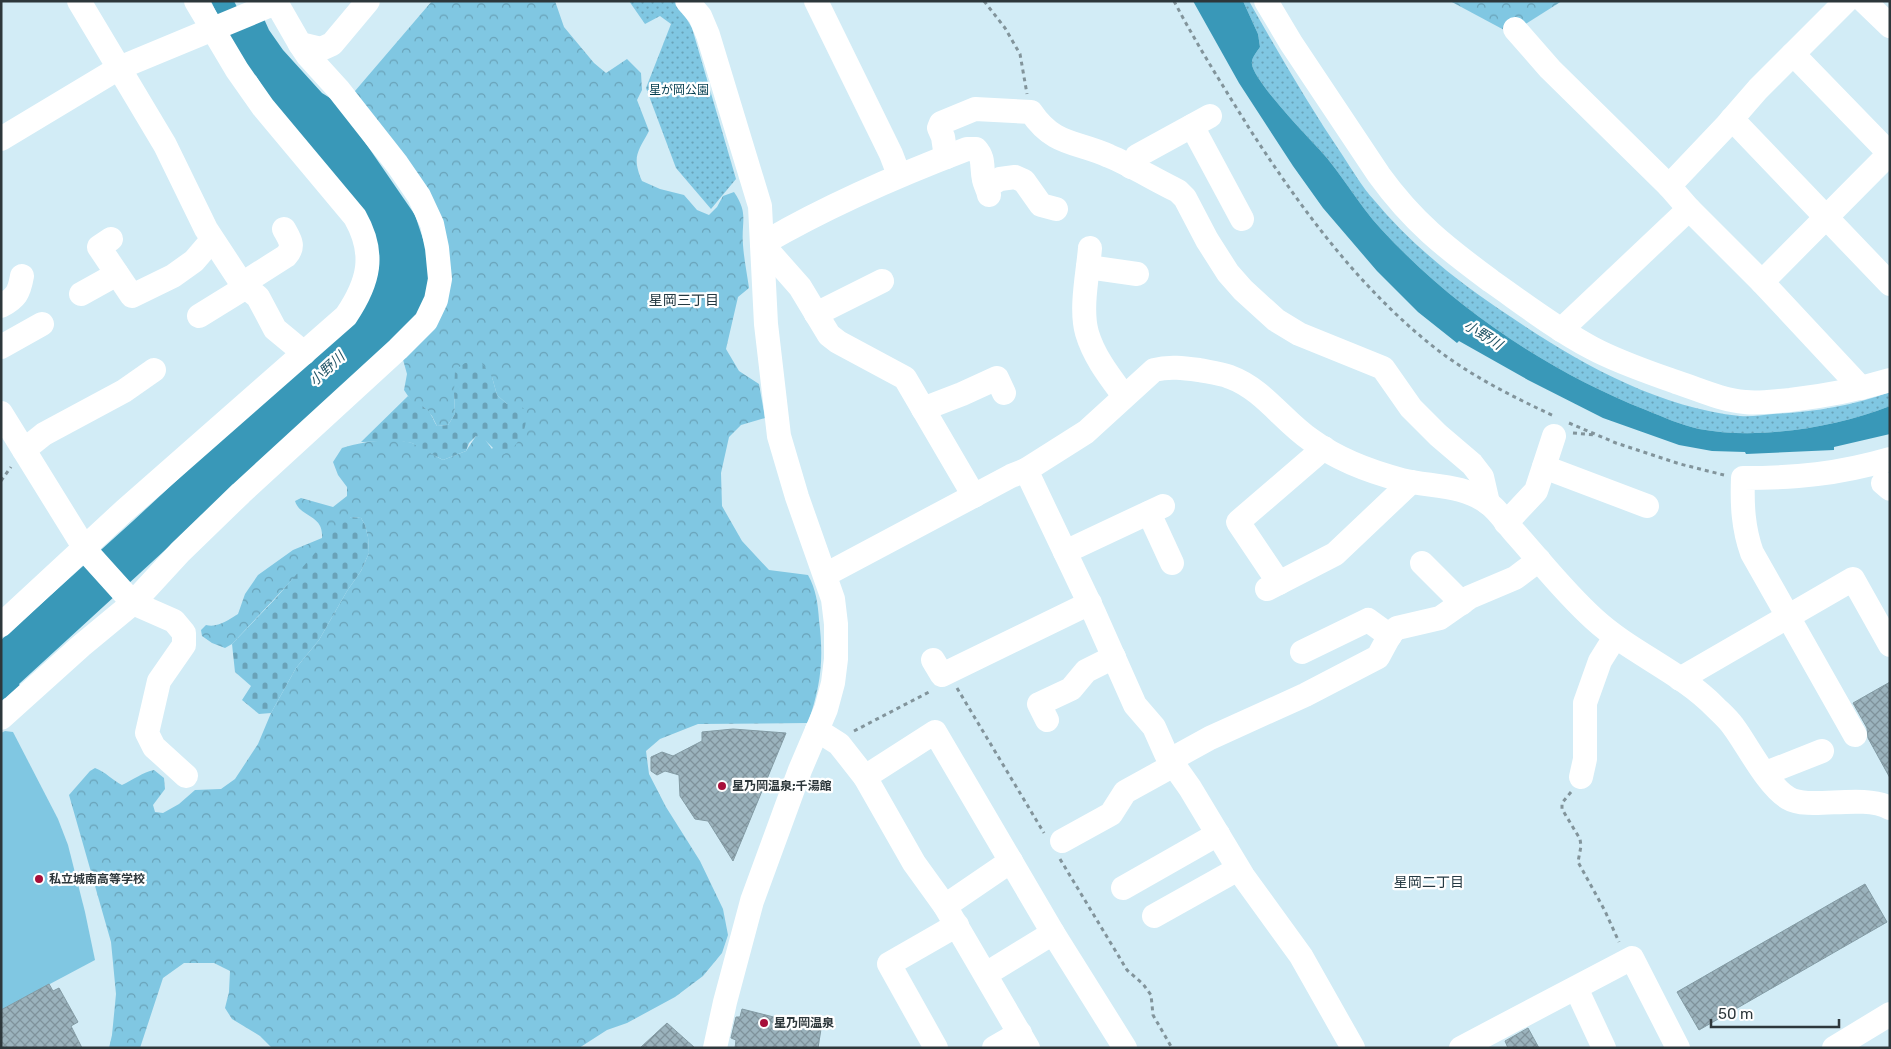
<svg xmlns="http://www.w3.org/2000/svg" width="1891" height="1049" font-family="Rubik,'Noto Sans JP',sans-serif">
<style>
.grass{fill:url(#grass-dots)}
.forest{fill:url(#forest-crowns)}
.cemetery{fill:url(#cemetery-stones)}
.pitch{fill:#80c7e2}
.water{fill:#3998b8}
.building{fill:url(#building-cross-hatch);stroke:#839ba4}
.lines{fill:none;stroke-linecap:round;stroke-linejoin:round}
.path{stroke:#82949b;stroke-width:3;stroke-dasharray:4 4;stroke-linecap:butt}
.minor{stroke:#fff;stroke-width:24}
.poi-dot{fill:#a70f3a;stroke:#fff;stroke-width:2}
.labels{text-anchor:middle;dominant-baseline:central;stroke-width:4.5;stroke-linejoin:round;paint-order:stroke}
.park-label{font-size:12px;fill:#023c4e;stroke:#fff}
.poi-label{font-size:12px;font-weight:bold;fill:#2d373b;stroke:#fff;text-anchor:start}
.neighbourhood-label{font-size:14px;fill:#243942;stroke:#fff}
.water-label{font-size:14px;font-style:italic;fill:#225567;stroke:#fff}
</style>
<defs>
<pattern id="grass-dots" width="8" height="8" patternUnits="userSpaceOnUse" patternTransform="scale(1.25)"><rect width="8" height="8" fill="#80c7e2"/><path d="M2 2h.1M6 6h.1" fill="none" stroke="#69a2b8" stroke-width="1.8" stroke-linecap="round"/></pattern>
<pattern id="forest-crowns" width="20" height="18" patternUnits="userSpaceOnUse" patternTransform="scale(1.25)"><rect width="20" height="18" fill="#80c7e2"/><path d="M2 6a3 3 0 1 1 6 0M12 15a3 3 0 1 1 6 0" fill="none" stroke="#69a2b8"/></pattern>
<pattern id="cemetery-stones" width="16" height="16" patternUnits="userSpaceOnUse" patternTransform="scale(1.25)"><rect width="16" height="16" fill="#80c7e2"/><path d="M2 7V4a2 2 0 0 1 4 0v3zM10 15v-3a2 2 0 0 1 4 0v3z" fill="#69a2b8"/></pattern>
<pattern id="building-cross-hatch" width="8" height="8" patternUnits="userSpaceOnUse" patternTransform="scale(1.25)"><rect width="8" height="8" fill="#9bb3bd"/><path d="M0 0l8 8M0 8l8-8" fill="none" stroke="#7f929b"/></pattern>
</defs>
<rect width="100%" height="100%" fill="#d2ecf6"/>
<g class="grass">
<polygon points="629,1 676,1 692,28 736,179 711,209 676,168 646,88 671,24 660,16 645,24"/>
<path d="M 1243,1 L 1249,1 C 1279,54 1309,106 1343,156 C 1353,171 1362,187 1374,200 C 1413,247 1461,284 1511,317 C 1579,363 1657,407 1740,416 C 1751,417 1762,415 1773,414 C 1813,412 1852,406 1890,392 L 1890,406 C 1834,428 1758,440 1699,429 C 1681,425 1663,417 1646,410 C 1547,371 1453,307 1381,229 C 1358,204 1342,174 1319,149 C 1306,135 1253,80 1252,64 C 1251,58 1257,52 1260,47 L 1258,34 Z"/>
</g>
<g class="forest">
<path d="M 432,1 L 555,1 L 564,27 L 594,63 L 606,73 L 627,59 L 641,73 L 642,90 L 637,100 L 649,131 C 637,153 632,157 642,181 L 660,189 L 684,195 L 697,210 L 709,215 L 717,207 L 723,196 L 734,192 C 749,214 741,221 743,245 C 744,259 747,274 749,288 L 738,297 L 726,349 L 739,371 L 759,384 L 765,418 L 741,425 L 729,437 L 721,473 L 722,506 L 742,541 L 769,570 L 808,575 C 816,589 818,604 819,620 C 824,660 821,684 808,723 L 698,724 L 660,739 L 646,751 L 649,774 L 666,807 L 700,861 L 723,909 L 728,935 L 722,953 L 703,976 L 675,997 L 627,1023 L 607,1030 L 579,1048 L 272,1048 L 260,1036 L 232,1019 L 225,1008 L 229,992 L 230,971 L 214,963 L 184,963 L 163,978 L 140,1048 L 109,1048 L 112,1035 L 116,994 L 111,942 L 69,795 L 90,771 L 95,768 C 106,772 112,780 122,785 C 133,780 143,772 154,770 L 164,778 L 165,789 L 153,805 L 155,812 L 163,813 L 179,804 L 195,790 L 221,789 L 235,779 L 258,744 L 271,713 L 296,668 L 319,640 L 347,591 L 361,571 L 369,553 L 368,537 L 365,525 L 361,518 L 351,517 L 232,644 L 225,648 L 212,643 L 202,636 L 201,630 L 206,625 C 218,628 228,620 238,614 L 245,594 L 258,575 L 293,550 L 322,538 C 324,514 300,518 295,501 L 301,498 L 333,507 L 347,496 L 347,487 L 338,475 L 333,462 L 342,448 C 361,442 393,437 412,443 C 422,446 433,455 443,460 L 466,451 L 476,436 L 483,437 L 492,449 L 518,404 L 507,404 L 497,395 L 492,377 L 454,393 L 455,414 L 448,425 L 437,426 L 432,416 L 425,408 L 412,402 L 404,390 L 407,374 L 402,356 L 443,230 L 349,98 Z"/>
<polygon points="1450,1 1562,1 1524,25 1506,31"/>
</g>
<g class="cemetery">
<path d="M 481,362 L 492,377 L 497,395 L 507,404 L 519,404 L 526,411 C 528,429 519,447 502,455 C 492,449 486,438 476,436 L 469,443 L 466,451 L 443,460 L 412,443 L 399,441 L 361,442 L 408,396 C 413,403 418,403 425,408 C 431,412 433,420 437,426 L 448,425 L 455,414 L 454,393 L 455,370 L 465,363 Z"/>
<polygon points="351,517 361,518 365,525 368,537 369,553 361,571 347,591 319,640 296,668 271,713 259,714 242,700 251,686 235,672 232,644 276,598 340,524"/>
</g>
<polygon class="pitch" points="5,731 13,732 58,819 68,845 85,912 95,960 1,1010 1,733"/>
<g class="water">
<polygon points="211,1 234,1 237,7 256,1 269,30 283,50 322,93 338,103 415,215 427,251 431,279 424,304 411,323 393,341 19,684 23,690 9,702 5,698 1,701 1,640 133,521 261,402 376,269 256,76 253,75 218,16"/>
<path d="M 1193,1 L 1243,1 L 1258,34 L 1260,47 C 1257,52 1251,58 1252,64 C 1253,80 1306,135 1319,149 C 1342,174 1358,204 1381,229 C 1453,307 1547,371 1646,410 C 1663,417 1681,425 1699,429 C 1758,440 1834,428 1890,406 L 1890,434 L 1834,447 L 1834,450 L 1746,454 L 1745,452 L 1712,451 L 1679,445 L 1603,418 L 1528,380 L 1459,341 L 1457,343 L 1418,312 L 1377,271 L 1323,208 L 1293,166 L 1239,83 Z"/>
</g>
<g class="building">
<polygon points="1890,682 1890,778 1868,738 1867,728 1853,703"/>
<polygon points="733,729 786,733 733,861 708,821 695,819 680,796 679,775 665,771 657,775 651,771 651,757 662,752 673,756 702,741 702,732"/>
<polygon points="1865,884 1887,922 1699,1030 1677,992"/>
<polygon points="49,984 53,991 59,988 78,1022 71,1026 82,1048 1,1048 1,1010"/>
<polygon points="742,1009 821,1029 818,1048 735,1048 736,1040 731,1038 736,1017 740,1017"/>
<polygon points="667,1023 695,1048 640,1048"/>
<polygon points="1528,1028 1539,1048 1508,1048 1505,1041"/>
</g>
<g class="lines">
<g class="path">
<polyline points="984,1 1005,28 1020,54 1027,94"/>
<path d="M 1174,1 C 1197,45 1223,86 1249,128 C 1300,207 1357,285 1430,344 C 1467,374 1511,396 1554,416"/>
<polyline points="1569,423 1616,443 1680,464 1724,475"/>
<polyline points="1573,433 1595,435"/>
<polyline points="1,481 11,467"/>
<polyline points="957,688 1044,833"/>
<polyline points="854,731 931,691"/>
<polyline points="1571,792 1562,803 1562,809 1580,839 1581,846 1578,862 1605,911 1619,942"/>
<polyline points="1060,859 1127,970 1143,984 1151,995 1153,1015 1172,1048"/>
</g>
<g class="minor">
<polyline points="79,1 165,145 206,229 242,284 258,297 275,329 304,353"/>
<polyline points="687,1 700,16 708,35 760,206 766,324 779,436 797,497 833,599 836,624 836,659 833,683 826,709 800,770 752,901 725,1002 715,1048"/>
<polyline points="816,1 891,154 899,175"/>
<path d="M 1266,1 L 1291,43 L 1379,175 C 1413,222 1445,247 1491,281 C 1524,304 1556,329 1592,348 C 1618,362 1648,372 1676,382 C 1698,389 1721,400 1745,402 C 1759,404 1775,401 1790,400 C 1824,396 1857,390 1890,380"/>
<polyline points="1864,1 1890,26"/>
<polyline points="1515,29 1550,69 1669,186 1689,209 1762,282 1861,388"/>
<polyline points="1793,54 1890,154"/>
<polyline points="1732,119 1890,284"/>
<polyline points="1192,126 1242,219"/>
<polyline points="1,139 119,68 266,7 277,4 300,44 321,49 332,44 368,1"/>
<path d="M 946,157 L 943,137 L 939,128 L 941,123 L 975,109 L 1031,112 C 1054,146 1076,141 1109,156 C 1133,166 1155,180 1178,191 L 1185,198 L 1207,240 L 1228,273 L 1243,290 L 1276,320 L 1299,334 L 1383,368 L 1411,408 L 1438,435 L 1472,464 L 1482,477 L 1488,503"/>
<polyline points="1131,167 1137,156 1210,116"/>
<polyline points="988,186 1000,179 1015,177 1024,181 1041,205 1056,209"/>
<polyline points="1669,186 1725,127 1758,89 1846,1"/>
<polyline points="111,239 99,247 132,296 173,276 194,261 212,240"/>
<path d="M 1090,248 C 1088,273 1080,309 1087,333 C 1094,357 1110,377 1124,396"/>
<polyline points="1088,267 1137,274"/>
<polyline points="1762,282 1890,153"/>
<path d="M 242,284 L 286,256 C 295,246 290,240 284,229"/>
<polyline points="81,294 117,274"/>
<path d="M 1,306 C 16,298 19,293 22,276"/>
<polyline points="816,314 882,281"/>
<polyline points="199,316 246,287"/>
<polyline points="1561,330 1689,209"/>
<polyline points="1,347 42,324"/>
<polyline points="923,409 962,394 997,378 1004,393"/>
<polyline points="1,413 87,552 133,603 174,621 184,633 184,645 159,681 147,733 154,747 186,776"/>
<polyline points="24,450 44,434 124,391 154,370"/>
<polyline points="1544,467 1647,506"/>
<path d="M 1026,470 L 1086,432 L 1154,370 C 1169,366 1184,368 1199,370 C 1209,372 1220,373 1230,377 C 1263,389 1283,421 1311,440 C 1337,459 1371,472 1402,480 C 1430,487 1463,484 1488,503 C 1498,510 1507,524 1515,533 C 1541,562 1565,593 1594,619 C 1631,653 1681,672 1715,707 C 1721,713 1728,719 1733,726 C 1748,746 1767,785 1788,798 C 1809,811 1861,793 1890,808"/>
<polyline points="1883,483 1890,489"/>
<path d="M 974,496 L 905,378 L 838,342 L 829,335 L 800,287 L 762,244 C 827,206 896,176 967,149 L 976,149 C 985,159 981,167 984,180 C 985,185 988,189 989,195"/>
<polyline points="1149,513 1172,563"/>
<polyline points="1506,523 1536,491 1554,436"/>
<polyline points="1065,552 1163,506"/>
<polyline points="1422,563 1462,603"/>
<polyline points="825,575 1011,476 1026,470 1095,615 1135,705 1154,727 1166,754 1190,788 1243,876 1301,956 1353,1048"/>
<polyline points="1279,583 1238,522 1324,448"/>
<polyline points="1267,589 1335,554 1411,482"/>
<path d="M 1,625 L 124,511 L 346,316 C 369,282 376,254 355,217 L 263,107 L 237,70 L 196,1"/>
<polyline points="1302,652 1368,620 1390,636"/>
<polyline points="933,660 942,675 1090,603"/>
<polyline points="1680,679 1853,579 1890,645"/>
<polyline points="1,718 81,646 133,603 180,552 241,493 398,349 426,321 436,300 440,279 437,248 432,224 419,196 397,164 338,89 308,56 300,44"/>
<polyline points="1047,720 1039,704 1071,689 1086,671 1114,657"/>
<polyline points="817,730 839,744 865,777 914,863 945,906 1028,1048"/>
<path d="M 1855,735 L 1752,553 C 1743,528 1742,504 1743,478 C 1796,478 1838,474 1890,459"/>
<polyline points="1170,760 1210,738 1305,695 1378,657 1391,633 1397,628 1440,618 1470,597 1515,578 1539,560"/>
<polyline points="1766,773 1822,751"/>
<polyline points="865,777 935,732 1053,933 1125,1048"/>
<polyline points="1581,777 1585,759 1585,703 1600,661 1615,637"/>
<polyline points="1062,841 1111,814 1125,792 1174,765"/>
<polyline points="1123,888 1218,834"/>
<polyline points="945,906 1011,861"/>
<polyline points="1154,916 1238,869"/>
<polyline points="986,974 1053,933"/>
<polyline points="1576,988 1604,1048"/>
<polyline points="936,1048 889,964 957,925"/>
<polyline points="994,1048 1020,1033"/>
<polyline points="1461,1048 1632,958 1678,1048"/>
<polyline points="1834,1048 1890,1014"/>
</g>
</g>
<g class="poi-dot">
<circle cx="722" cy="786" r="5"/>
<circle cx="39" cy="879" r="5"/>
<circle cx="764" cy="1023" r="5"/>
</g>
<g class="labels">
<g class="park-label">
<text x="679" y="90">星が岡公園</text>
</g>
<g class="poi-label">
<text x="732" y="786">星乃岡温泉;千湯館</text>
<text x="49" y="879">私立城南高等学校</text>
<text x="774" y="1023">星乃岡温泉</text>
</g>
<g class="neighbourhood-label">
<text x="684" y="300">星岡三丁目</text>
<text x="1429" y="882">星岡二丁目</text>
</g>
<g class="water-label">
<text transform="translate(1483 335) rotate(32)">小野川</text>
<text transform="translate(327 369) rotate(-43)">小野川</text>
</g>
</g>
<rect width="1891" height="1049" fill="none" stroke="#2d373b" stroke-width="5"/>
<path d="M1711 1019v8h128v-8" fill="none" stroke="#2d373b" stroke-width="2.5"/>
<text x="1718" y="1019" font-size="15" fill="#2d373b" stroke="#ffffff" stroke-width="4" paint-order="stroke">50 m</text>
</svg>
